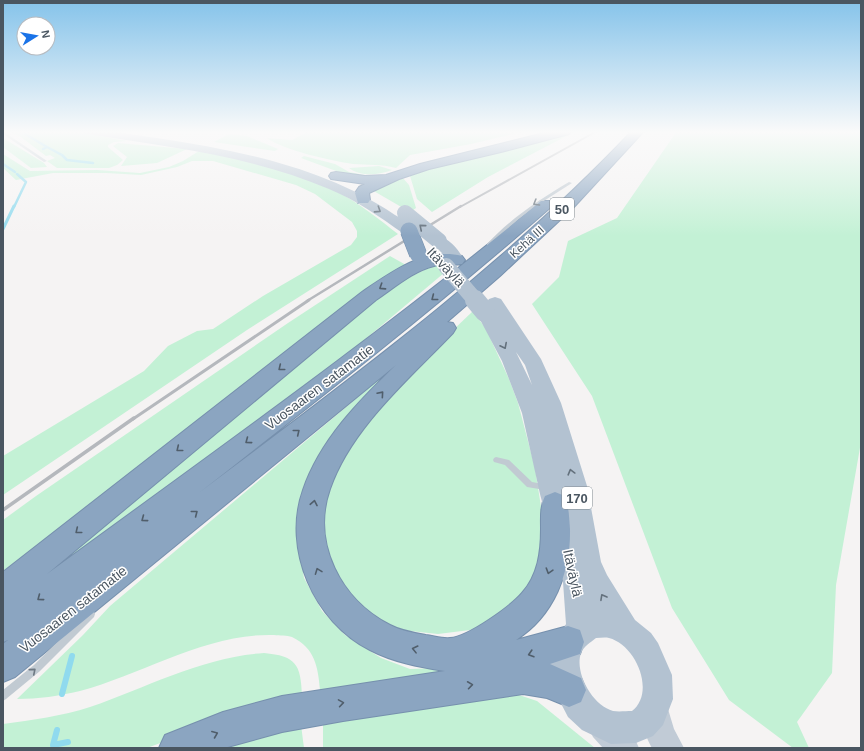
<svg xmlns="http://www.w3.org/2000/svg" width="864" height="751" font-family="Arial,sans-serif">
<style>
.green{fill:#c3f1d5}
.lines{fill:none;stroke-linecap:round;stroke-linejoin:round}
.stream-far2{stroke:#90daee;stroke-width:2.5}
.stream-far1{stroke:#90daee;stroke-width:3}
.stream{stroke:#90daee;stroke-width:6}
.highway-casing{stroke:#7690ad;stroke-width:2}
.lane{fill:#c1cad2;fill-rule:evenodd}
.secondary{fill:#c1cbd6;fill-rule:evenodd}
.primary{fill:#b3c2d1;fill-rule:evenodd}
.highway{fill:#8ba5c1;fill-rule:evenodd}
.rail-far3{stroke:#b5b8bd;stroke-width:2}
.rail-far2{stroke:#b5b8bd;stroke-width:2.5}
.rail-far1{stroke:#b5b8bd;stroke-width:3}
.rail{stroke:#b5b8bd;stroke-width:3.5}
.highway-bridge-casing{stroke:#7690ad;stroke-width:18;stroke-linecap:butt}
.primary-bridge-far1{stroke:#b3c2d1;stroke-width:16}
.primary-bridge{stroke:#b3c2d1;stroke-width:20}
.highway-bridge{stroke:#8ba5c1;stroke-width:17}
.oneway{stroke:#6e7983}
.oneway2{stroke:#64717d}
.oneway3{stroke:#505e6b}
.labels{text-anchor:middle;dominant-baseline:central;stroke-width:3;stroke-linejoin:round;paint-order:stroke}
.far-street-label{font-size:12px;fill:#4a5661;stroke:#fff}
.shield{fill:#fff;stroke:#808990;stroke-width:1}
.shield-label{font-size:13px;font-weight:bold;fill:#4a5661}
.street-label{font-size:14px;fill:#4a5661;stroke:#fff}
</style>
<rect width="100%" height="100%" fill="#f5f3f3"/>
<g class="green">
<polygon points="8,131 74,131 127,141 114,142 108,145 108,147 123,160 117,165 109,168 57,168 47,161 55,158 50,155 46,156 21,137"/>
<path d="M 309,131 L 526,131 L 471,144 L 410,155 L 396,168 C 381,164 368,165 353,164 C 332,161 283,150 267,138 L 292,140 Z"/>
<polygon points="571,131 576,131 488,177 432,212 417,199 410,176 413,173 544,140"/>
<polygon points="677,131 861,131 861,442 836,585 832,673 797,722 809,748 793,748 729,700 672,608 592,396 532,304 559,277 568,241 617,218"/>
<polygon points="229,134 247,136 278,149 275,151 214,142"/>
<polygon points="3,138 44,163 47,167 31,168 3,147"/>
<polygon points="118,143 187,149 157,163 121,166 127,157 113,146"/>
<path d="M 199,151 C 246,160 295,171 338,192 C 359,203 380,220 398,234 L 247,330 L 3,495 L 3,456 L 144,371 L 168,346 L 197,331 L 213,329 L 263,296 L 351,245 L 357,237 L 357,231 L 352,222 L 315,194 L 296,185 L 213,161 L 192,161 L 177,167 L 141,175 L 106,173 L 53,173 L 16,180 L 3,168 L 3,154 L 30,171 L 97,170 L 140,173 L 169,167 L 183,161 Z"/>
<polygon points="304,156 335,164 349,172 375,177 347,175 301,158"/>
<path d="M 379,166 L 392,170 C 379,175 361,177 349,168 Z"/>
<polygon points="402,177 409,185 416,208 410,212 372,190"/>
<polygon points="390,256 406,265 197,426 3,571 3,520 36,496 288,323"/>
<polygon points="436,264 444,273 312,384 5,605 360,312 406,279"/>
<polygon points="473,311 486,329 509,379 518,403 535,468 546,539 534,585 492,624 470,630 438,634 401,630 375,621 338,585 323,546 323,500 330,479 371,416 428,354"/>
<path d="M 396,365 L 298,541 L 304,578 L 322,611 L 345,635 L 381,658 L 410,669 L 465,667 L 491,668 L 320,690 C 318,667 315,648 292,637 C 287,635 280,636 274,635 C 207,633 143,674 80,691 C 59,696 38,699 17,699 L 83,635 L 110,606 Z"/>
<path d="M 264,653 C 296,656 301,664 302,696 L 254,708 L 147,748 L 3,748 L 3,724 C 32,720 62,716 90,707 C 148,687 202,657 264,653 Z"/>
<polygon points="516,694 537,701 595,748 323,748 323,724"/>
<polygon points="301,725 304,748 217,748"/>
</g>
<g class="lines">
<g class="stream-far2">
<polyline points="23,131 22,132 47,147 43,149"/>
<polyline points="47,147 62,155 67,160 93,163"/>
<polyline points="3,164 15,172"/>
<polyline points="14,207 26,182 17,174"/>
</g>
<polyline class="stream-far1" points="3,229 14,206"/>
<g class="stream">
<polyline points="62,694 72,656"/>
<polyline points="57,730 53,745 68,742"/>
</g>
<g class="highway-casing">
<g id="highway">
<polygon points="552,131 571,131 569,134 501,152 429,169 399,179 369,193 370,200 368,203 358,203 355,193 359,187 365,184 331,179 329,176 331,173 336,172 365,176 386,175 420,164"/>
<path d="M 632,131 L 644,131 L 574,207 L 500,276 L 447,322 L 453,323 L 456,328 L 453,333 C 410,378 351,428 330,489 C 311,543 341,600 390,625 C 401,631 414,633 426,635 C 434,636 443,639 450,638 C 468,637 511,606 522,593 C 538,575 541,552 541,529 C 541,517 540,507 545,496 L 555,492 L 565,496 C 569,507 569,517 570,529 C 571,572 554,616 516,640 L 568,626 L 580,630 L 584,642 L 580,654 L 550,664 L 581,678 L 586,690 L 581,702 L 569,707 L 547,698 L 523,694 L 343,721 L 282,732 L 224,748 L 159,748 L 165,735 L 223,712 L 282,696 L 445,671 C 419,667 393,662 370,650 C 314,622 282,549 303,490 C 320,440 359,401 396,365 L 15,677 L 3,682 L 3,644 L 8,640 L 3,642 L 3,572 L 362,292 C 392,272 424,247 462,256 L 465,260 L 462,264 C 453,266 444,263 434,266 C 413,271 394,288 376,300 L 47,574 C 214,452 382,333 541,201 L 551,201 L 554,204 L 551,207 C 438,306 319,399 200,492 C 350,379 502,268 632,131 Z"/>
</g>
</g>
<g class="lane">
<polygon points="3,132 4,132 47,161 44,162 3,134"/>
<path d="M 569,182 L 572,183 L 539,204 L 519,219 L 500,236 L 491,246 L 487,246 L 487,244 C 511,218 539,200 569,182 Z"/>
<polygon points="496,457 509,460 532,482 548,485 549,487 548,489 545,490 527,487 505,465 494,462 493,460 494,458"/>
<polygon points="91,610 94,611 95,614 94,617 40,671 6,699 3,701 3,690 34,665 88,611"/>
</g>
<g class="secondary">
<path d="M 655,694 L 665,699 L 674,729 L 684,748 L 652,748 C 644,734 638,714 645,699 Z"/>
<path d="M 603,712 C 619,719 633,732 639,748 L 603,748 L 593,737 L 588,727 L 593,717 Z"/>
</g>
<g class="primary">
<path d="M 81,131 C 106,128 132,135 157,138 C 240,151 324,167 395,215 C 402,219 412,224 416,231 L 414,234 L 404,234 C 380,217 356,200 329,189 C 252,156 169,147 87,134 Z"/>
<path d="M 439,236 C 450,239 459,250 464,260 L 462,263 L 450,263 C 445,255 437,249 431,241 L 434,238 Z"/>
<path d="M 495,297 L 501,299 L 541,359 L 561,403 L 587,486 L 601,562 L 607,575 L 635,620 L 651,633 L 658,643 L 672,675 L 673,699 L 663,725 L 653,736 L 636,743 L 611,744 L 582,730 L 568,717 L 553,688 L 549,670 L 551,652 L 566,624 L 563,582 L 540,494 L 522,413 L 502,361 L 476,312 L 479,308 L 489,307 L 486,303 L 489,299 ZM 516,352 L 525,365 L 532,385 ZM 596,638 C 600,638 605,637 609,638 C 636,645 656,692 632,711 C 626,711 619,712 613,711 C 593,706 574,673 581,653 C 584,646 590,643 596,638 Z"/>
</g>
<use href="#highway" class="highway"/>
<polyline class="rail-far3" points="460,207 597,131"/>
<polyline class="rail-far2" points="307,301 461,206"/>
<polyline class="rail-far1" points="133,419 309,300"/>
<polyline class="rail" points="3,510 134,418"/>
<g class="highway-bridge-casing">
<polyline id="highway-bridge" points="409,231 418,254"/>
</g>
<g class="primary-bridge-far1">
<polyline points="405,213 439,241"/>
<polyline points="446,266 476,301"/>
</g>
<polyline class="primary-bridge" points="475,300 485,312"/>
<use href="#highway-bridge" class="highway-bridge"/>
</g>
<defs><path id="oneway-chevron" d="M-2-3.5L2.5 0L-2 3.5" fill="none" stroke-width="1.6" stroke-linecap="round" stroke-linejoin="round"/></defs>
<g class="oneway">
<use href="#oneway-chevron" transform="translate(536 203) rotate(149)"/>
<use href="#oneway-chevron" transform="translate(33 671) rotate(-40)"/>
</g>
<g class="oneway2">
<use href="#oneway-chevron" transform="translate(378 210) rotate(33)"/>
<use href="#oneway-chevron" transform="translate(422 227) rotate(-140)"/>
<use href="#oneway-chevron" transform="translate(504 346) rotate(63)"/>
<use href="#oneway-chevron" transform="translate(571 472) rotate(-105)"/>
<use href="#oneway-chevron" transform="translate(603 597) rotate(-119)"/>
</g>
<g class="oneway3">
<use href="#oneway-chevron" transform="translate(382 287) rotate(147)"/>
<use href="#oneway-chevron" transform="translate(434 298) rotate(142)"/>
<use href="#oneway-chevron" transform="translate(281 368) rotate(141)"/>
<use href="#oneway-chevron" transform="translate(381 394) rotate(-49)"/>
<use href="#oneway-chevron" transform="translate(297 432) rotate(-39)"/>
<use href="#oneway-chevron" transform="translate(248 441) rotate(143)"/>
<use href="#oneway-chevron" transform="translate(179 449) rotate(141)"/>
<use href="#oneway-chevron" transform="translate(314 503) rotate(-79)"/>
<use href="#oneway-chevron" transform="translate(195 513) rotate(-38)"/>
<use href="#oneway-chevron" transform="translate(144 519) rotate(143)"/>
<use href="#oneway-chevron" transform="translate(78 531) rotate(141)"/>
<use href="#oneway-chevron" transform="translate(318 571) rotate(-111)"/>
<use href="#oneway-chevron" transform="translate(549 571) rotate(107)"/>
<use href="#oneway-chevron" transform="translate(40 598) rotate(143)"/>
<use href="#oneway-chevron" transform="translate(415 649) rotate(-166)"/>
<use href="#oneway-chevron" transform="translate(531 654) rotate(163)"/>
<use href="#oneway-chevron" transform="translate(470 685) rotate(-8)"/>
<use href="#oneway-chevron" transform="translate(341 703) rotate(-9)"/>
<use href="#oneway-chevron" transform="translate(215 734) rotate(-22)"/>
</g>
<linearGradient id="sky" x2="0" y2="1"><stop stop-color="#85c3ea"/><stop offset="0.56" stop-color="#fafafa"/><stop offset="1" stop-color="#fafafa" stop-opacity="0"/></linearGradient>
<rect width="864" height="236" fill="url(#sky)"/>
<g class="labels">
<g class="far-street-label">
<text transform="translate(527 242) rotate(-42)">Kehä III</text>
</g>
<g class="shield">
<rect x="550" y="198" width="24" height="22" rx="3"/>
<rect x="562" y="487" width="30" height="22" rx="3"/>
</g>
<g class="shield-label">
<text x="562" y="209">50</text>
<text x="577" y="498">170</text>
</g>
<g class="street-label">
<text transform="translate(446 267) rotate(47)">Itäväylä</text>
<text transform="translate(319 387) rotate(-37)">Vuosaaren satamatie</text>
<text transform="translate(573 573) rotate(78)">Itäväylä</text>
<text transform="translate(73 609) rotate(-38)">Vuosaaren satamatie</text>
</g>
</g>
<rect width="864" height="751" fill="none" stroke="#4a5661" stroke-width="8"/>
<g transform="translate(36 36) rotate(79)"><circle r="19" fill="#ffffff" stroke="#b7bbc0"/>
<path d="M0-3L7 15L0 10L-7 15Z" fill="#1a73e8"/>
<text y="-6" font-size="11" font-weight="bold" text-anchor="middle" fill="#4a5661">N</text>
</g>
</svg>
